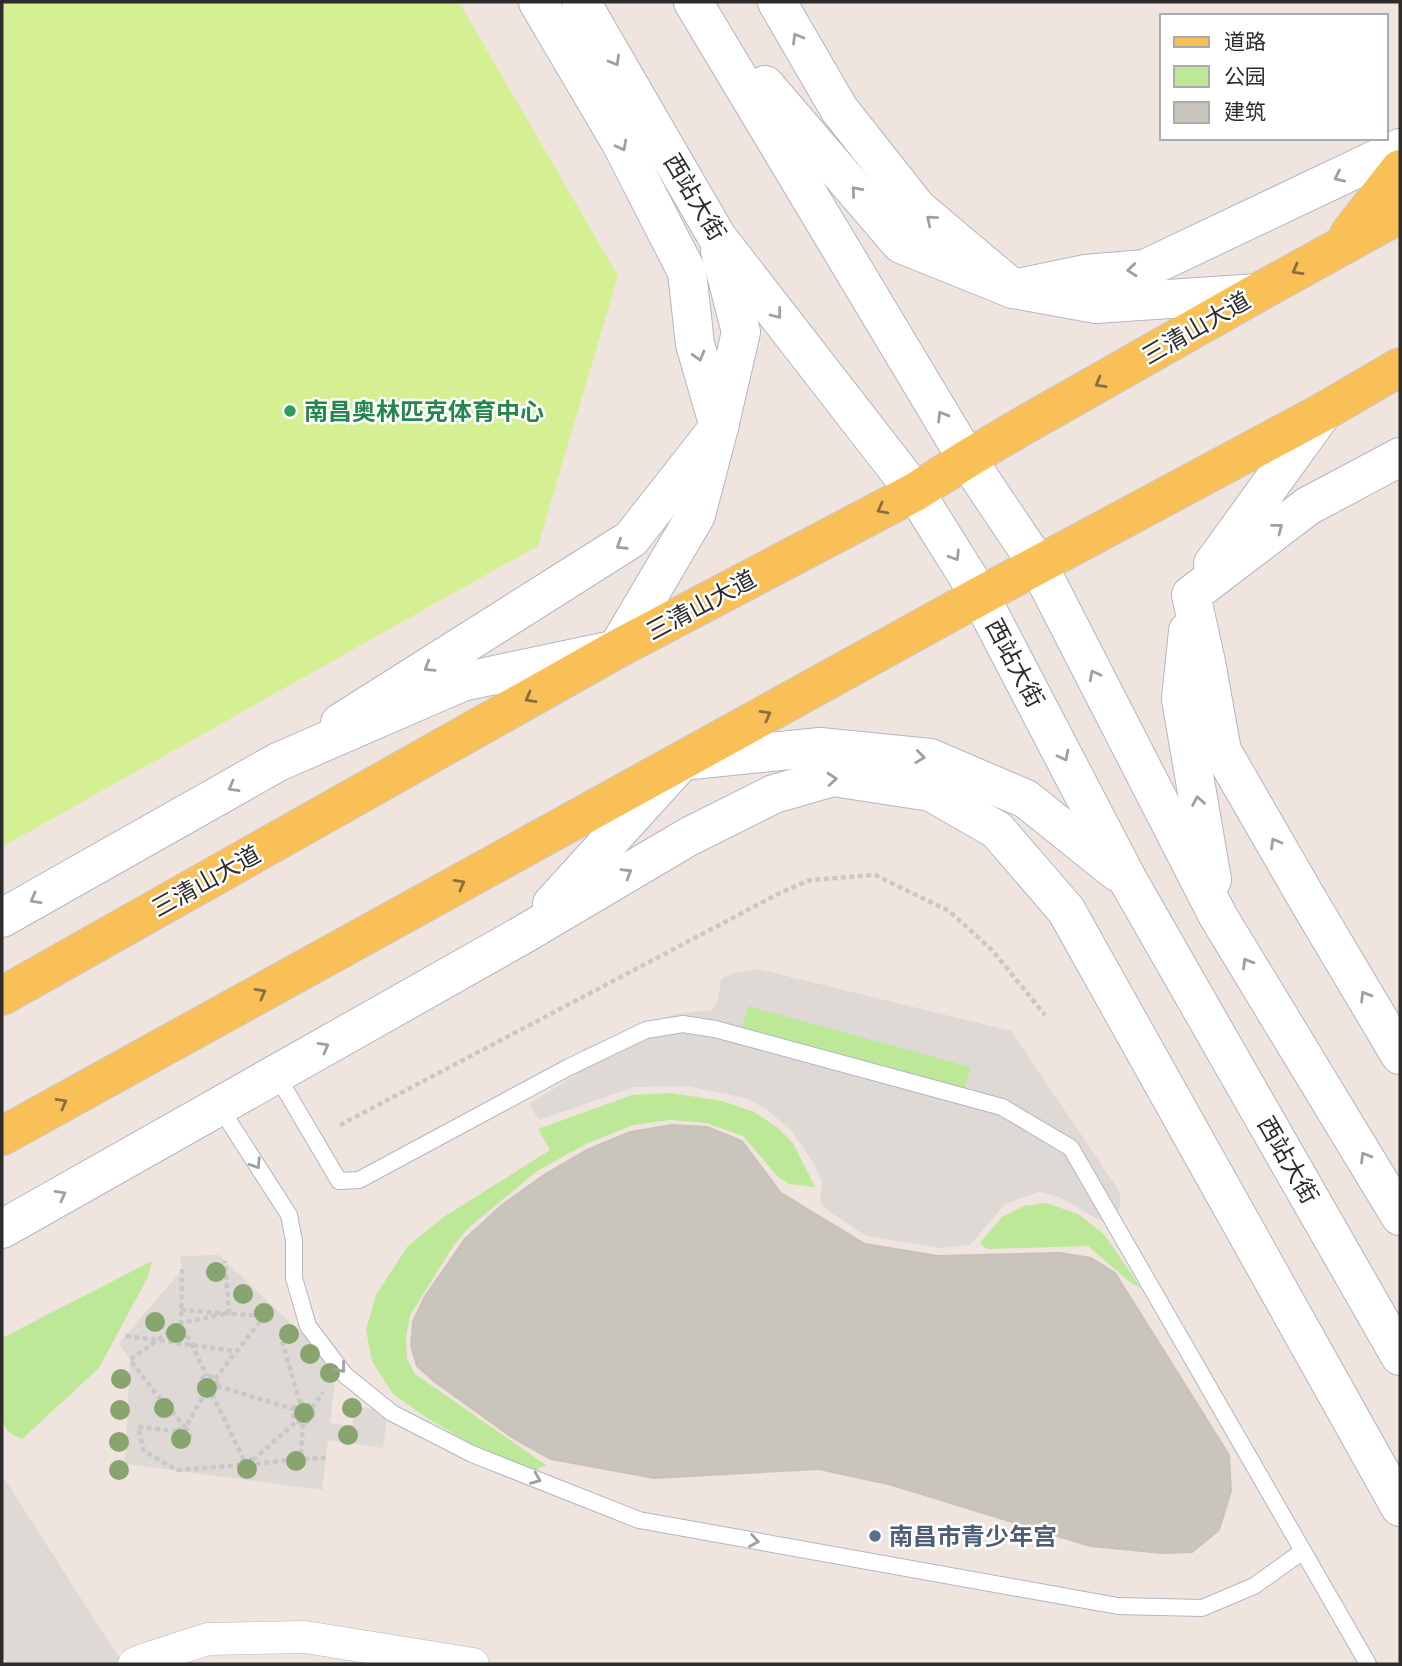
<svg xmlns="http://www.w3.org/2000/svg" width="1402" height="1666" font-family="Poppins,'Noto Sans SC',sans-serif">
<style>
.green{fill:#bde897}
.pitch{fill:#d4f093}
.plaza{fill:#ded9d5;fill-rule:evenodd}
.building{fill:#c9c4bc;stroke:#cbc1b7;stroke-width:2}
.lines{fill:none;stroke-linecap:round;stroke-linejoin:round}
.service-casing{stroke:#b2b6c1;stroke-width:18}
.minor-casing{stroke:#b2b6c1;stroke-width:33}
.tertiary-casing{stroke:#b2b6c1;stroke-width:40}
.secondary-casing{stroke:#b2b6c1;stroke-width:40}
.primary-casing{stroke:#c8c8c8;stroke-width:40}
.path{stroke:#c8c8c8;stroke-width:4.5;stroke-dasharray:5 3.5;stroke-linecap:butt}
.service{stroke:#fff;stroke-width:16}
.minor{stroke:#fff;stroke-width:32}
.tertiary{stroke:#fff;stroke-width:38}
.secondary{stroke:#fff;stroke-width:38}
.primary{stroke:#fac058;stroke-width:38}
.tree{fill:#88a570}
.oneway{stroke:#a0a0a0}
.oneway2{stroke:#896f40}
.leisure-dot{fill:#2e9e5b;stroke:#fff;stroke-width:2.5}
.service-dot{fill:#5c6f8a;stroke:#fff;stroke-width:2.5}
.labels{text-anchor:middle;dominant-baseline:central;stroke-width:5;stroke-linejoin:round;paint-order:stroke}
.street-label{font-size:24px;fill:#2c2c2c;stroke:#fff}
.leisure-label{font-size:24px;font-weight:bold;fill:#27864d;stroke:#fff;text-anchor:start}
.service-label{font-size:24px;font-weight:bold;fill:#4e5e75;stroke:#fff;text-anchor:start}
</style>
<rect width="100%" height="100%" fill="#efe5de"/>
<g class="green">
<polygon points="748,1005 971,1067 964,1094 740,1033"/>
<polygon points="671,1093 722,1101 754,1112 778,1128 793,1143 815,1187 789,1184 778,1177 743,1136 706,1123 671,1120 633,1125 586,1144 537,1171 467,1229 454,1245 410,1315 406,1338 407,1359 415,1374 546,1465 533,1471 478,1448 427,1418 393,1394 372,1361 366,1330 376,1295 407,1247 442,1218 550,1150 538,1129 632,1095"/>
<polygon points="1046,1203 1078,1214 1104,1234 1141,1288 1131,1283 1088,1246 987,1249 980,1243 1002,1217 1024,1206"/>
<polygon points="152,1261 148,1277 99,1368 22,1439 8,1432 2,1420 2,1338"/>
</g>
<polygon class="pitch" points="2,2 459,2 618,276 538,546 414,615 413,617 411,617 2,847"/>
<g class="plaza">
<path d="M 758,969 L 1011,1031 L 1120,1192 L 1120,1207 L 1111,1218 L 1103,1222 L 1059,1197 L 1039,1192 L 1005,1204 L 970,1245 L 940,1248 L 866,1236 L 827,1210 L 820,1200 L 822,1181 L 814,1164 L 792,1131 L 766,1109 L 749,1099 L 688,1086 L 634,1087 L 539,1120 L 529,1104 L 574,1076 L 583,1060 L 583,1049 L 675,1014 L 712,1010 L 718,1000 L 721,979 L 735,973 ZM 748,1006 L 971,1067 L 964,1094 L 740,1033 Z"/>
<polygon points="219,1255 345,1375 335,1382 330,1423 352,1426 356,1407 388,1410 383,1448 328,1440 322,1490 125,1464 130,1360 119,1343 182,1270 180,1256"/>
<polygon points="2,1475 123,1664 7,1664 2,1656"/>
</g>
<polygon class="building" points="672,1125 707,1127 742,1141 781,1193 865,1244 938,1256 1060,1253 1091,1258 1115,1273 1229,1455 1231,1491 1219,1530 1192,1552 1163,1553 1090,1546 892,1485 819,1469 654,1478 551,1459 516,1440 435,1382 417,1366 411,1346 413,1322 424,1298 465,1239 502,1205 544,1175 587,1150 630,1132"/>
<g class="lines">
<g class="service-casing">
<g id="service">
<polyline points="219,1106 289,1215 294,1241 294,1278 308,1326 345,1375 392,1413 472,1454 639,1520 1118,1606 1202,1608 1254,1586 1303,1551 1071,1148 1002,1107 715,1029 683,1024 646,1030 569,1067 359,1180 339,1181 276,1074"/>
<polyline points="1303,1551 1368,1664"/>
</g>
</g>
<g class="minor-casing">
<polyline id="minor" points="134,1664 140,1661 208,1639 305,1637 473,1664"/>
</g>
<g class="tertiary-casing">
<g id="tertiary">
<polyline points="777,2 839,109 917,208 1013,289 1085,274 1145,269 1400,148"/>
<polyline points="340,723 631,539 719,427 695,344 687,272 621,143 538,2"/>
</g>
</g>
<g class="secondary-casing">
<g id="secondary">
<polyline points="581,2 717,237 915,492 980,596 1129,882 1400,1356"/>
<polyline points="693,2 967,459 1038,565 1218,916 1400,1216"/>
<polyline points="765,85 901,244 1013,289 1096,304 1257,293"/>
<polyline points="1400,457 1308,506 1191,595 1206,662 1222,751 1309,902 1400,1055"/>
<polyline points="1213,564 1323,412"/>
<polyline points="1188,631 1181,699 1212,880"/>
<polyline points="552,904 682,761 820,747 930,758 1026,799 1117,872"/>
<polyline points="2,918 278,762 462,682 617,649 696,515 719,427 741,332 720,251"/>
<polyline points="2,1229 524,934 688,837 774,794 833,777 931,792 997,830 1066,910 1400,1507"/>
</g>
</g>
<g class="primary-casing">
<g id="primary">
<polyline points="1349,234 1400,169"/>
<polyline points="2,996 617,649 915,492 967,459 1021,427 1257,293 1400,214"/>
<polyline points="2,1136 980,596 1323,412 1400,367"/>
</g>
</g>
<g class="path">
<polyline points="340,1125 780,893 810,880 875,875 949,911 992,950 1045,1015"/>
<polyline points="182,1269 181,1323 207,1376"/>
<polyline points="181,1310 262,1316"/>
<polyline points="126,1336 235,1351"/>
<polyline points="282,1341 300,1403"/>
<circle cx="208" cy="1385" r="9"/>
<polyline points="215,1379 272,1306"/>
<polyline points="217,1386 293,1409"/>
<polyline points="212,1394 244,1460"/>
<polyline points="161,1400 156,1406 157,1411 160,1415 168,1415 172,1411 171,1403 167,1400 161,1400 130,1360 181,1323 229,1313 225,1261"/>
<circle cx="303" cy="1413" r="10"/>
<polyline points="312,1408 323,1392"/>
<polyline points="172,1411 185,1428 205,1393"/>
<circle cx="183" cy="1435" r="7"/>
<polyline points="177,1431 138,1427 144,1451 177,1470 241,1465"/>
<circle cx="296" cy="1460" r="7"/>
<polyline points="301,1454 303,1423"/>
<circle cx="248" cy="1465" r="7"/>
<polyline points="304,1459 326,1458"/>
<polyline points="253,1460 297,1421"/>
<polyline points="256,1464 289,1460"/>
</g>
<use href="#service" class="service"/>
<use href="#minor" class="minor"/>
<use href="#tertiary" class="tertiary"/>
<use href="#secondary" class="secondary"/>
<use href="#primary" class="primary"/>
</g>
<g class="tree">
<circle cx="216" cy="1272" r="10"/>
<circle cx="243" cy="1294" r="10"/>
<circle cx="264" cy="1313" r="10"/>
<circle cx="155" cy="1322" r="10"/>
<circle cx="176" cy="1333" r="10"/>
<circle cx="289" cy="1334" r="10"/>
<circle cx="310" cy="1354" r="10"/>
<circle cx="330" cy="1373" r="10"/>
<circle cx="121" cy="1379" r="10"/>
<circle cx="207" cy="1388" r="10"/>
<circle cx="164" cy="1408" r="10"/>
<circle cx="352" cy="1408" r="10"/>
<circle cx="120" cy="1410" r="10"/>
<circle cx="304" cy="1413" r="10"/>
<circle cx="348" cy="1435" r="10"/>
<circle cx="181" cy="1439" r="10"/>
<circle cx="119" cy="1442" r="10"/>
<circle cx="296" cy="1461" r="10"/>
<circle cx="247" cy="1469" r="10"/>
<circle cx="119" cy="1470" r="10"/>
</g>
<defs><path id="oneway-chevron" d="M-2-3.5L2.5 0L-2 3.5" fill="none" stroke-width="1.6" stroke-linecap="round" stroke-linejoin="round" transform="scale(1.75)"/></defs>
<g class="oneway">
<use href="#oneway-chevron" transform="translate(797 38) rotate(-120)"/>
<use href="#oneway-chevron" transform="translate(615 61) rotate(60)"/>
<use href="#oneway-chevron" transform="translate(622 146) rotate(62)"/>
<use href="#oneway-chevron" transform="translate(1339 177) rotate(155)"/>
<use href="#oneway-chevron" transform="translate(856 191) rotate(-131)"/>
<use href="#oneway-chevron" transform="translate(931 220) rotate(-140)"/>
<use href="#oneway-chevron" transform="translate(1132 270) rotate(175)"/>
<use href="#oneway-chevron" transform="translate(777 314) rotate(52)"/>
<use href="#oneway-chevron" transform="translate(699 356) rotate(74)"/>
<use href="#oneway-chevron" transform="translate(942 416) rotate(-121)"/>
<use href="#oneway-chevron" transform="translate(1278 528) rotate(-38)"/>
<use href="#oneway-chevron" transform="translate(621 545) rotate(147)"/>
<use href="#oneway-chevron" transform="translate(955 556) rotate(58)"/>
<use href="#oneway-chevron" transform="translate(429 667) rotate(148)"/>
<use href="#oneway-chevron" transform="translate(1094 675) rotate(-117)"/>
<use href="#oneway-chevron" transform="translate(1064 756) rotate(63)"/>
<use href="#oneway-chevron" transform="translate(920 757) rotate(7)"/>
<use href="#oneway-chevron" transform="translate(832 779) rotate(-5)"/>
<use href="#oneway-chevron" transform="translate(233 787) rotate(151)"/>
<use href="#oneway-chevron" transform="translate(1198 801) rotate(-100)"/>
<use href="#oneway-chevron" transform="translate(1275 843) rotate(-120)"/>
<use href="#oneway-chevron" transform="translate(627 873) rotate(-31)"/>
<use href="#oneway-chevron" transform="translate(35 899) rotate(151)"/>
<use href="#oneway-chevron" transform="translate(1247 963) rotate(-121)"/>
<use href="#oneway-chevron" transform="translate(1365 996) rotate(-121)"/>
<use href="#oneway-chevron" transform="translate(324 1047) rotate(-29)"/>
<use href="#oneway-chevron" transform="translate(1365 1157) rotate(-121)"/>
<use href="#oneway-chevron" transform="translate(256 1164) rotate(57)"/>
<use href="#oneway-chevron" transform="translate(61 1195) rotate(-29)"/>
<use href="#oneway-chevron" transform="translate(341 1368) rotate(51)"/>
<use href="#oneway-chevron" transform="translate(536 1479) rotate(22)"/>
<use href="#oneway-chevron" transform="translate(754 1541) rotate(10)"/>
</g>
<g class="oneway2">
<use href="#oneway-chevron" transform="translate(1297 270) rotate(151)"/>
<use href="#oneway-chevron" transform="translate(1100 383) rotate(150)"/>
<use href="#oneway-chevron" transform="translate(882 509) rotate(152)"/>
<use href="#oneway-chevron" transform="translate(530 698) rotate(151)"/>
<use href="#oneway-chevron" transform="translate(766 715) rotate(-29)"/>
<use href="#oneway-chevron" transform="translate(460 884) rotate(-29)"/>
<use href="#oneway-chevron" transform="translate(261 993) rotate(-29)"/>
<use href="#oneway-chevron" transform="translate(62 1103) rotate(-29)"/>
</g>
<circle class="leisure-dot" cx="290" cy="411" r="7"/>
<circle class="service-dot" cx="875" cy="1536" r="7"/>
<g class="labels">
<g class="street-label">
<text transform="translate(695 197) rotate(59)">西站大街</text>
<text transform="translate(1196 328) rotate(-30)">三清山大道</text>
<text transform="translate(701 605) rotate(-28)">三清山大道</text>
<text transform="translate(1015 663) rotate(62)">西站大街</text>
<text transform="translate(206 881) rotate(-29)">三清山大道</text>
<text transform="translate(1288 1160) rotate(60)">西站大街</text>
</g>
<g class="leisure-label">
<text x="304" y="411">南昌奥林匹克体育中心</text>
</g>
<g class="service-label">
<text x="889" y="1536">南昌市青少年宫</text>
</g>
</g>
<rect width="1402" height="1666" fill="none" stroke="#2c2c2c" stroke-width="7"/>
<rect x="1160" y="14" width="228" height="126" fill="#ffffff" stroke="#ababab" stroke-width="2"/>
<rect x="1174" y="37" width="35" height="10" fill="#fac058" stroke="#ababab" stroke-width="2"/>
<text x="1224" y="49" font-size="21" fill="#2c2c2c">道路</text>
<rect x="1174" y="66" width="35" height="21" fill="#bde897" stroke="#ababab" stroke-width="2"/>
<text x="1224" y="84" font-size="21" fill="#2c2c2c">公园</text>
<rect x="1174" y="102" width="35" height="21" fill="#c9c4bc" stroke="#ababab" stroke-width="2"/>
<text x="1224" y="119" font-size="21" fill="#2c2c2c">建筑</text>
</svg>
